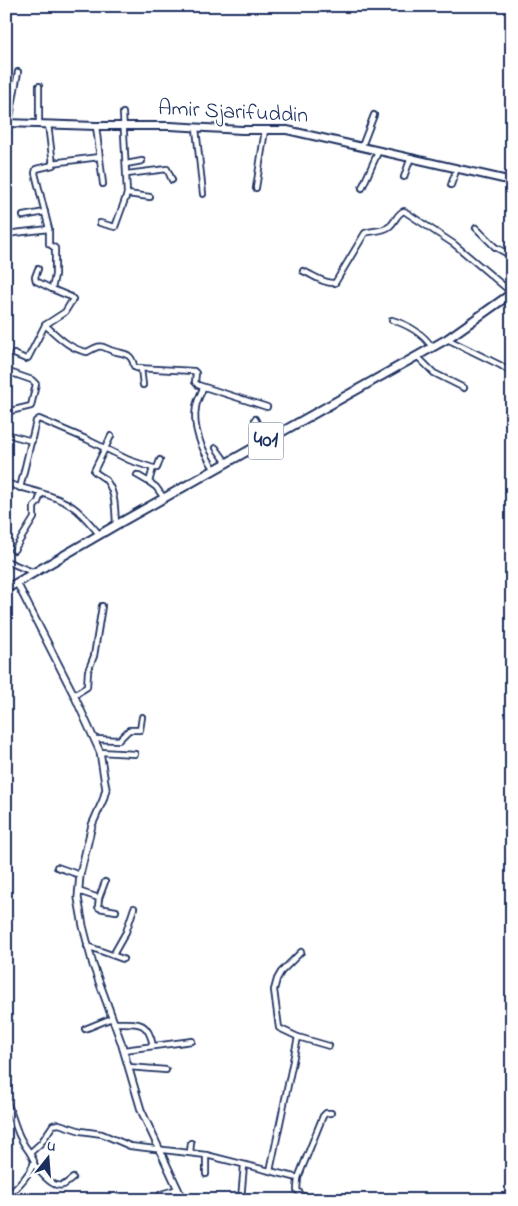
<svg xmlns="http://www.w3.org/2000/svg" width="518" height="1206" font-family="'Indie Flower',sans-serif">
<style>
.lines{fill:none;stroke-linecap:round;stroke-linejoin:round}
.minor-casing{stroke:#1b2f5e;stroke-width:8}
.tertiary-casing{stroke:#1b2f5e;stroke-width:9}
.secondary-casing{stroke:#1b2f5e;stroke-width:10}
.primary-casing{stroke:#1b2f5e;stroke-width:11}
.minor{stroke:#fff;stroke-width:4.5}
.tertiary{stroke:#fff;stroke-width:5.5}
.secondary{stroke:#fff;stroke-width:6}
.primary{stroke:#fff;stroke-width:7}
.labels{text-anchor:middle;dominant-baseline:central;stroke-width:4;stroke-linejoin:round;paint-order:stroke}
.shield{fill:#fff;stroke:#5f6d8e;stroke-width:1}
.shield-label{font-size:21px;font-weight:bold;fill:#1b2f5e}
.street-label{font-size:22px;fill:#1b2f5e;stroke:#fff}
</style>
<rect width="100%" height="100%" fill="#fff"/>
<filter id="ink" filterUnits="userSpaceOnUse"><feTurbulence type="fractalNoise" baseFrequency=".02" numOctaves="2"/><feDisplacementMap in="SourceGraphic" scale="10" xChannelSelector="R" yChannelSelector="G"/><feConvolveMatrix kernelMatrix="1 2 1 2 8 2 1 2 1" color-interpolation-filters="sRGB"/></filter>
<g filter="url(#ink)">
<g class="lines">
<g class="minor-casing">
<g id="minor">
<polyline points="6,86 15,88"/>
<polyline points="9,123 18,72"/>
<polyline points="39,123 39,86"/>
<polyline points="96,126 103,184"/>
<polyline points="196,128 203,194"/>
<polyline points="362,146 374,115"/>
<polyline points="52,163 99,157"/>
<polyline points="126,164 142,161"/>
<polyline points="127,174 167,169 172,180"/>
<polyline points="404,177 411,157"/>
<polyline points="451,185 457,168"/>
<polyline points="256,188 265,130"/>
<polyline points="362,188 379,150"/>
<polyline points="127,194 150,197"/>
<polyline points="23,216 45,212"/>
<polyline points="100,223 115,227 127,194 123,113"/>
<polyline points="476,228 495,247 508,254"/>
<polyline points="6,234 49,229"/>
<polyline points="512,247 508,254 512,256"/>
<polyline points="38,269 35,277 36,281 52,289"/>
<path d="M 303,271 C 313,275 324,284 335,283 L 365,233 C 373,230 383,232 390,226 C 396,221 397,213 404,211 L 454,244 L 512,293"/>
<path d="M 392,320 C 406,324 425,334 432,348"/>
<path d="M 45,325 C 58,336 69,349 87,352 C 106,341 101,349 117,352 C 127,354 132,355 134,366 L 136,368 L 194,371 L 196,373 L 195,382 L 198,385 L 267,407"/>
<polyline points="447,339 500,365 512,373"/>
<polyline points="14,354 26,359 28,358 45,325 65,312 73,299 71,297 52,289 55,275 55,248 49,244 49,229 35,173 36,169 53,165 48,124"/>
<polyline points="417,356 434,373 464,388"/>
<polyline points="141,368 143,385"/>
<polyline points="6,377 9,372 32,380 36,384 31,406 10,411"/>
<path d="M 203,388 C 201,394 197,400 196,407 C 192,429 203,452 215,470"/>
<polyline points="255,419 267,441"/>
<polyline points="6,434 32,441"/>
<path d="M 111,436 L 94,471 C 97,474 101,476 104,478 C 116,490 115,509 116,525"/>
<polyline points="216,448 227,463"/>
<polyline points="153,468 157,468 160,460"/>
<polyline points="137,475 149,482"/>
<path d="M 6,483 C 27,490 54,494 73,507 C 83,514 91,525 100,535"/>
<polyline points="20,488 36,421 39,419 86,439 129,460 153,468 149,482 156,487 164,498"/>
<polyline points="14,550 34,518 34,507 38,502 41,494"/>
<polyline points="6,561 35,573"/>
<polyline points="74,695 87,687 88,671 94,656 102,606"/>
<polyline points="95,739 119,740 129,730 140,730 142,717"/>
<polyline points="100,752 135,754"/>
<polyline points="57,867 80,875"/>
<polyline points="78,891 99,898 98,907 99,908 116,911"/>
<polyline points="99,898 105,882"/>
<polyline points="87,946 123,959"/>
<polyline points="113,955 126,932 134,908"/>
<path d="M 115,1023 C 138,1023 148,1020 153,1046"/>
<polyline points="85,1029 112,1018"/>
<polyline points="298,1037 329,1046"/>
<polyline points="124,1050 192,1041"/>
<polyline points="129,1067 166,1070"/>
<path d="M 6,1100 C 15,1120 16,1136 30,1153 L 41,1143 L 53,1125 L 59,1124 L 81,1131 L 102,1134 L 130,1146 L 206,1155 L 298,1178 L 297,1190 L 306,1200"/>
<polyline points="190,1152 191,1143"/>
<path d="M 34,1164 C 39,1171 52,1189 63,1185 C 66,1184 70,1180 73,1178"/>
<polyline points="270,1171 298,1037 279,1028 274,990 277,979 281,972 301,952"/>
<polyline points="206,1174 206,1155"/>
<polyline points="298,1178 323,1116 326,1113 331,1113"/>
<polyline points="161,1194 178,1189"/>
<path d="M 6,1195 C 15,1192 33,1170 34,1161 L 30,1153"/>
<polyline points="241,1199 244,1165"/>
</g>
</g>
<g class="tertiary-casing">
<polyline id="tertiary" points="17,583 74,695 100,752 106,789 103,800 92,825 80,875 78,898 83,926 93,965 121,1042 141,1110 183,1200"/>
</g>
<g class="secondary-casing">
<polyline id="secondary" points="6,123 96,126 170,126 242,130 287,130 512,181"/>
</g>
<g class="primary-casing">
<polyline id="primary" points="6,589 116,525 417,356 447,339 512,293"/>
</g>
<use href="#minor" class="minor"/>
<use href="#tertiary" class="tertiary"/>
<use href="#secondary" class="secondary"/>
<use href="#primary" class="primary"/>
</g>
</g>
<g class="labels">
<rect class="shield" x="248.5" y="422.5" width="35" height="37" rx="4"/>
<g class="shield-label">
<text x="266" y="441">401</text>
</g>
<g class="street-label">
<text transform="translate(233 113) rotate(3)">Amir Sjarifuddin</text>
</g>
</g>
<rect width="518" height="1206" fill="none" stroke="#fff" stroke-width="25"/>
<rect x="12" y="12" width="493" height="1181" fill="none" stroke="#1b2f5e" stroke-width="2" filter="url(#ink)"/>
<g transform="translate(48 1158) rotate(17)" stroke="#ffffff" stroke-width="4" paint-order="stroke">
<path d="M0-4L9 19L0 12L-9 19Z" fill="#1b2f5e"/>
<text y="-8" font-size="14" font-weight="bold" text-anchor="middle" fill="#1b2f5e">U</text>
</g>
</svg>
